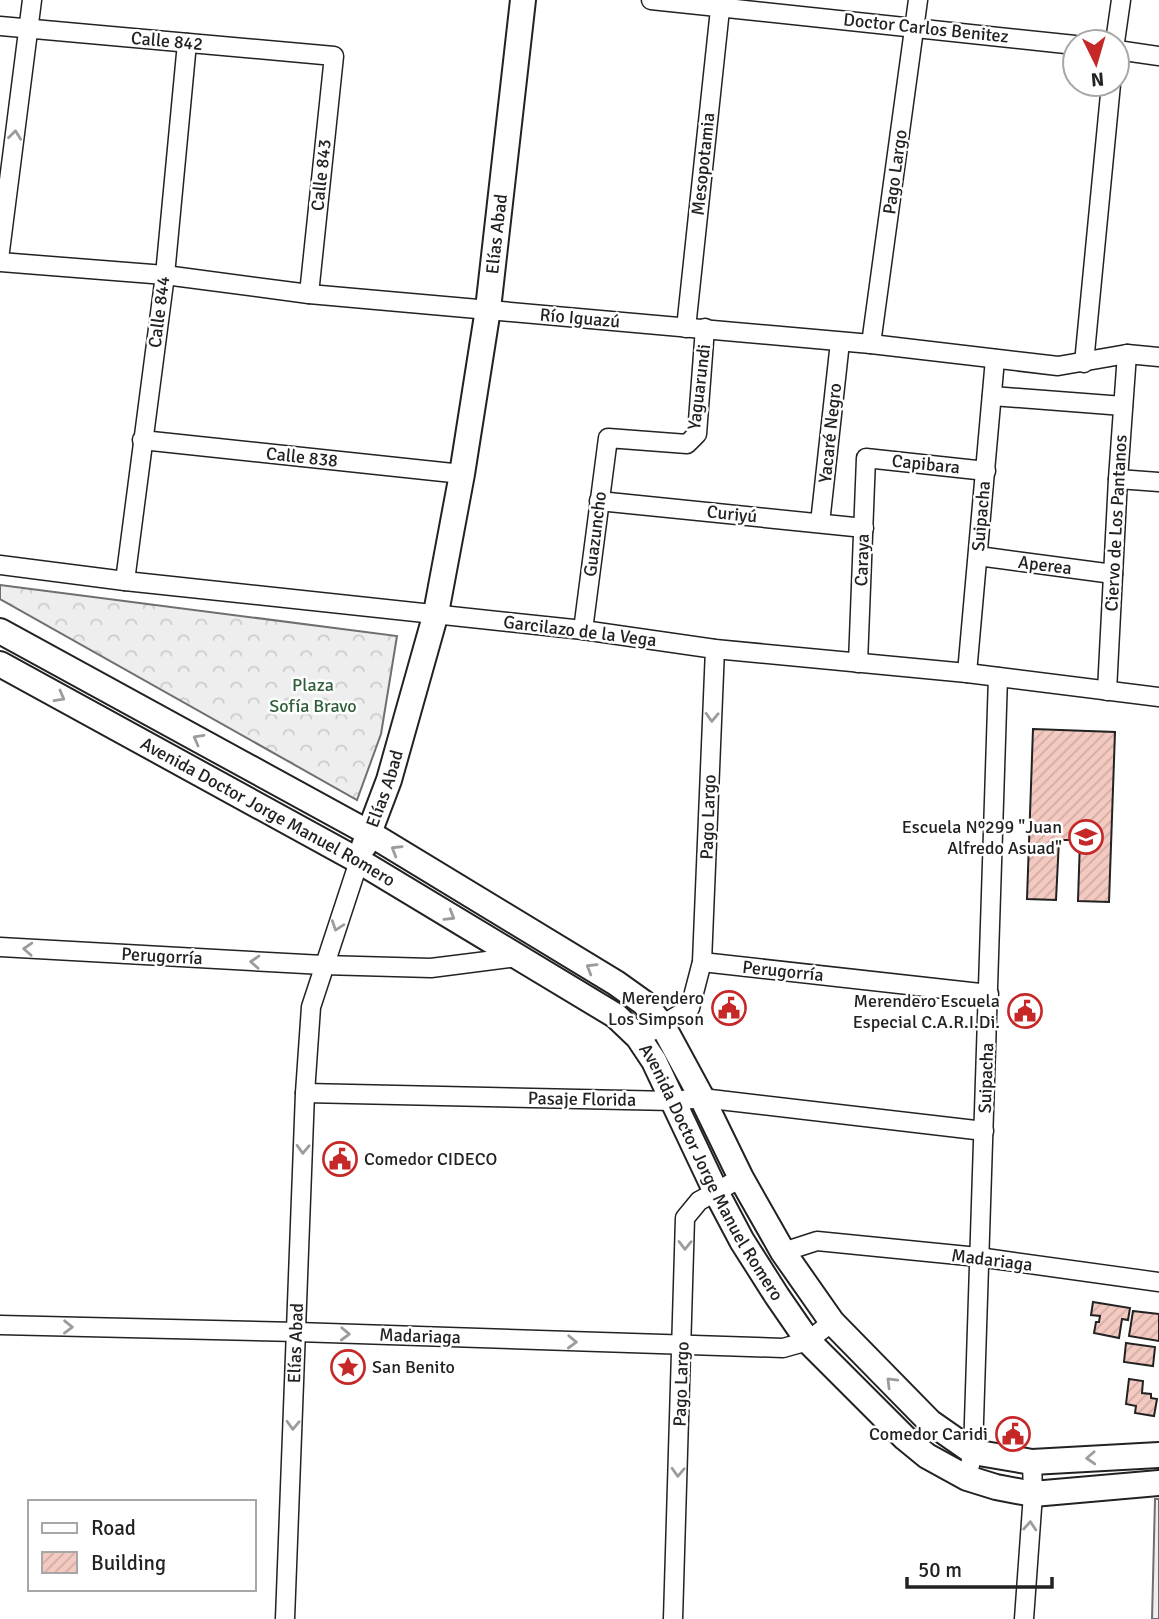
<svg xmlns="http://www.w3.org/2000/svg" width="1159" height="1619" font-family="Signika,sans-serif">
<style>
.forest{fill:url(#forest-crowns);stroke:#6f6f6f;stroke-width:2}
.garden{fill:#eee;stroke:#6f6f6f;stroke-width:2}
.building{fill:url(#building-hatch);stroke:#222;stroke-width:2}
.lines{fill:none;stroke-linecap:round;stroke-linejoin:round}
.street-casing{stroke:#222;stroke-width:21}
.secondary-casing{stroke:#222;stroke-width:28}
.street{stroke:#fff;stroke-width:18}
.secondary{stroke:#fff;stroke-width:24}
.oneway{stroke:#9c9c9c}
.labels{text-anchor:middle;dominant-baseline:central;stroke-width:5;stroke-linejoin:round;paint-order:stroke}
.street-label{font-size:18px;fill:#222;stroke:#fff}
.park-label{font-size:18px;fill:#2f5e38;stroke:#fff}
.poi-label{font-size:18px;fill:#222;stroke:#fff;text-anchor:end}
</style>
<defs>
<pattern id="forest-crowns" width="20" height="18" patternUnits="userSpaceOnUse" patternTransform="scale(1.75)"><rect width="20" height="18" fill="#eee"/><path d="M2 6a3 3 0 1 1 6 0M12 15a3 3 0 1 1 6 0" fill="none" stroke="#ccc"/></pattern>
<pattern id="building-hatch" width="6" height="6" patternUnits="userSpaceOnUse" patternTransform="scale(1.75)"><rect width="6" height="6" fill="#f3c9c0"/><path d="M-1 1l2-2M0 6l6-6M5 7l2-2" fill="none" stroke="#d0aca5"/></pattern>
</defs>
<rect width="100%" height="100%" fill="#fff"/>
<polygon class="forest" points="0,585 397,636 381,734 357,800 0,599"/>
<polygon class="garden" points="1155,1499 1159,1499 1159,1619 1152,1619"/>
<g class="building">
<polygon points="1033,729 1115,732 1109,902 1078,901 1080,840 1059,840 1056,900 1027,899"/>
<polygon points="1093,1302 1130,1308 1128,1320 1122,1319 1119,1338 1094,1333 1096,1322 1099,1322 1100,1316 1091,1315"/>
<polygon points="1133,1311 1159,1314 1159,1341 1129,1336"/>
<polygon points="1126,1343 1155,1347 1153,1366 1124,1362"/>
<polygon points="1129,1379 1143,1381 1142,1393 1151,1394 1151,1398 1157,1399 1154,1416 1135,1413 1136,1406 1126,1404"/>
</g>
<g class="lines">
<g class="street-casing">
<g id="street">
<polyline points="651,0 1075,45"/>
<polyline points="0,26 334,56 309,294"/>
<polyline points="1115,42 1121,0"/>
<polyline points="1117,50 1159,56"/>
<polyline points="0,251 32,0"/>
<polyline points="0,262 165,275 309,294 871,344 1058,366 1127,354 1159,357"/>
<polyline points="686,328 721,0"/>
<polyline points="871,344 918,0"/>
<polyline points="1084,363 1111,84"/>
<polyline points="992,396 1123,406"/>
<polyline points="142,440 462,474"/>
<polyline points="1118,479 1159,482"/>
<polyline points="599,501 864,528"/>
<polyline points="820,523 840,342"/>
<polyline points="978,556 1113,574"/>
<polyline points="0,565 125,581 583,630 715,649 967,673 1159,697"/>
<polyline points="125,581 165,275 187,43"/>
<polyline points="583,630 608,438 687,444 697,434 705,328"/>
<polyline points="858,663 866,458 986,471"/>
<polyline points="967,673 995,359"/>
<polyline points="1107,691 1118,479 1127,354"/>
<polyline points="0,947 323,965 431,968 518,957"/>
<polyline points="702,962 989,994"/>
<polyline points="652,1031 690,1008 702,962 715,649"/>
<polyline points="305,1093 673,1101 702,1098 984,1131"/>
<polyline points="783,1252 817,1241 978,1257 1159,1282"/>
<polyline points="0,1325 297,1332 783,1348 808,1341 832,1322"/>
<polyline points="967,1478 973,1452 998,677"/>
<path id="s1" d="M 285,1619 L 305,1093 L 311,1007 L 359,861"/>
<polyline points="673,1619 685,1218 699,1201 741,1178"/>
<polyline points="1024,1619 1033,1494 1032,1462"/>
</g>
</g>
<g class="secondary-casing">
<g id="secondary">
<polyline points="0,631 369,833 616,983 644,1003 663,1026 702,1098 741,1178 783,1252 832,1322 930,1422 973,1452 1032,1462 1159,1455"/>
<path id="s2" d="M 0,664 L 359,861 L 616,1016 L 638,1037 L 654,1061 L 715,1190 L 742,1241 L 777,1296 L 808,1341 L 905,1438 L 927,1456 L 967,1478 L 996,1487 L 1033,1494 L 1159,1483"/>
<path id="s3" d="M 364,846 L 389,780 L 436,613 L 462,474 L 488,309 L 523,0"/>
</g>
</g>
<use href="#street" class="street"/>
<use href="#secondary" class="secondary"/>
</g>
<defs><path id="oneway-chevron" d="M-2-3.5L2.5 0L-2 3.5" fill="none" stroke-width="1.6" stroke-linecap="round" stroke-linejoin="round" transform="scale(1.75)"/></defs>
<g class="oneway">
<use href="#oneway-chevron" transform="translate(15 135) rotate(-83)"/>
<use href="#oneway-chevron" transform="translate(60 697) rotate(29)"/>
<use href="#oneway-chevron" transform="translate(712 717) rotate(92)"/>
<use href="#oneway-chevron" transform="translate(198 739) rotate(-151)"/>
<use href="#oneway-chevron" transform="translate(396 850) rotate(-149)"/>
<use href="#oneway-chevron" transform="translate(450 916) rotate(31)"/>
<use href="#oneway-chevron" transform="translate(337 926) rotate(109)"/>
<use href="#oneway-chevron" transform="translate(28 949) rotate(-177)"/>
<use href="#oneway-chevron" transform="translate(255 962) rotate(-177)"/>
<use href="#oneway-chevron" transform="translate(591 968) rotate(-149)"/>
<use href="#oneway-chevron" transform="translate(303 1149) rotate(92)"/>
<use href="#oneway-chevron" transform="translate(685 1245) rotate(91)"/>
<use href="#oneway-chevron" transform="translate(68 1327) rotate(1)"/>
<use href="#oneway-chevron" transform="translate(345 1334) rotate(2)"/>
<use href="#oneway-chevron" transform="translate(572 1342) rotate(2)"/>
<use href="#oneway-chevron" transform="translate(891 1382) rotate(-135)"/>
<use href="#oneway-chevron" transform="translate(293 1425) rotate(92)"/>
<use href="#oneway-chevron" transform="translate(1091 1458) rotate(177)"/>
<use href="#oneway-chevron" transform="translate(678 1472) rotate(92)"/>
<use href="#oneway-chevron" transform="translate(1030 1526) rotate(-86)"/>
</g>
<defs>
<g id="school-ring" transform="scale(1.75)"><circle r="9.5" fill="#fff" stroke="#c62828" stroke-width="1.5"/><path d="M0-5L7-2L0 1L-7-2ZM-4 1L0 2.5L4 1V4Q0 6-4 4Z" fill="#c62828"/></g>
<g id="civic-ring" transform="scale(1.75)"><circle r="9.5" fill="#fff" stroke="#c62828" stroke-width="1.5"/><path d="M-.6-6.5H3V-4.5H.6V-3L4-1V1h2V6H-6V1h2V-1L-.6-3ZM-1.2 2.5V6h2.4V2.5Z" fill="#c62828"/></g>
<g id="sight-ring" transform="scale(1.75)"><circle r="9.5" fill="#fff" stroke="#c62828" stroke-width="1.5"/><path d="M0-6L1.8-2.2L6-1.7L2.9 1.2L3.7 5.4L0 3.3L-3.7 5.4L-2.9 1.2L-6-1.7L-1.8-2.2Z" fill="#c62828"/></g>
</defs>
<g fill-rule="evenodd">
<use href="#school-ring" x="1086" y="837"/>
<use href="#civic-ring" x="729" y="1008"/>
<use href="#civic-ring" x="1025" y="1011"/>
<use href="#civic-ring" x="340" y="1159"/>
<use href="#sight-ring" x="348" y="1367"/>
<use href="#civic-ring" x="1013" y="1434"/>
</g>
<g class="labels">
<g class="street-label">
<text transform="translate(926 28) rotate(6)">Doctor Carlos Benitez</text>
<text transform="translate(167 41) rotate(5)">Calle 842</text>
<text transform="translate(703 164) rotate(-84)">Mesopotamia</text>
<text transform="translate(895 172) rotate(-82)">Pago Largo</text>
<text transform="translate(321 175) rotate(-84)">Calle 843</text>
<text stroke="none"><textPath href="#s3" startOffset="628">Elías Abad</textPath></text>
<text transform="translate(159 312) rotate(-83)">Calle 844</text>
<text transform="translate(580 318) rotate(5)">Río Iguazú</text>
<text transform="translate(699 387) rotate(-83)">Yaguarundi</text>
<text transform="translate(830 433) rotate(-84)">Yacaré Negro</text>
<text transform="translate(302 457) rotate(6)">Calle 838</text>
<text transform="translate(926 464) rotate(6)">Capibara</text>
<text transform="translate(732 514) rotate(6)">Curiyú</text>
<text transform="translate(981 516) rotate(-85)">Suipacha</text>
<text transform="translate(1116 523) rotate(-87)">Ciervo de Los Pantanos</text>
<text transform="translate(595 534) rotate(-83)">Guazuncho</text>
<text transform="translate(862 560) rotate(-88)">Caraya</text>
<text transform="translate(1045 565) rotate(7)">Aperea</text>
<text transform="translate(580 631) rotate(7)">Garcilazo de la Vega</text>
<text stroke="none"><textPath href="#s3" startOffset="61">Elías Abad</textPath></text>
<text stroke="none"><textPath href="#s2" startOffset="306">Avenida Doctor Jorge Manuel Romero</textPath></text>
<text transform="translate(708 817) rotate(-88)">Pago Largo</text>
<text transform="translate(162 956) rotate(3)">Perugorría</text>
<text transform="translate(783 971) rotate(6)">Perugorría</text>
<text transform="translate(986 1078) rotate(-88)">Suipacha</text>
<text transform="translate(582 1099) rotate(1)">Pasaje Florida</text>
<text stroke="none"><textPath href="#s2" startOffset="894">Avenida Doctor Jorge Manuel Romero</textPath></text>
<text transform="translate(992 1260) rotate(7)">Madariaga</text>
<text transform="translate(420 1336) rotate(2)">Madariaga</text>
<text stroke="none"><textPath href="#s1" startOffset="276">Elías Abad</textPath></text>
<text transform="translate(681 1384) rotate(-88)">Pago Largo</text>
</g>
<g class="park-label">
<text x="313" y="685">Plaza<tspan x="313" dy="21">Sofía Bravo</tspan></text>
</g>
<g class="poi-label">
<text x="1062" y="827">Escuela Nº299 "Juan<tspan x="1062" dy="21">Alfredo Asuad"</tspan></text>
<text x="704" y="998">Merendero<tspan x="704" dy="21">Los Simpson</tspan></text>
<text x="1000" y="1001">Merendero Escuela<tspan x="1000" dy="21">Especial C.A.R.I.Di.</tspan></text>
<text x="364" y="1159" text-anchor="start">Comedor CIDECO</text>
<text x="372" y="1367" text-anchor="start">San Benito</text>
<text x="988" y="1434">Comedor Caridi</text>
</g>
</g>
<rect x="28" y="1500" width="228" height="91" fill="#ffffff" stroke="#a7a7a7" stroke-width="2"/>
<rect x="42" y="1523" width="35" height="10" fill="#ffffff" stroke="#a7a7a7" stroke-width="2"/>
<text x="91" y="1535" font-size="21" fill="#222222">Road</text>
<rect x="42" y="1552" width="35" height="21" fill="url(#building-hatch)" stroke="#a7a7a7" stroke-width="2"/>
<text x="91" y="1570" font-size="21" fill="#222222">Building</text>
<g transform="translate(1096 63) rotate(175)"><circle r="33" fill="#ffffff" stroke="#a7a7a7" stroke-width="2"/>
<path d="M0-5L12 26L0 18L-12 26Z" fill="#c62828"/>
<text y="-10" font-size="19" font-weight="bold" text-anchor="middle" fill="#222222">N</text>
</g>
<path d="M907 1577v10h145v-10" fill="none" stroke="#222222" stroke-width="3.5"/>
<text x="918" y="1577" font-size="21" fill="#222222" stroke="#ffffff" stroke-width="5" paint-order="stroke">50 m</text>
</svg>
